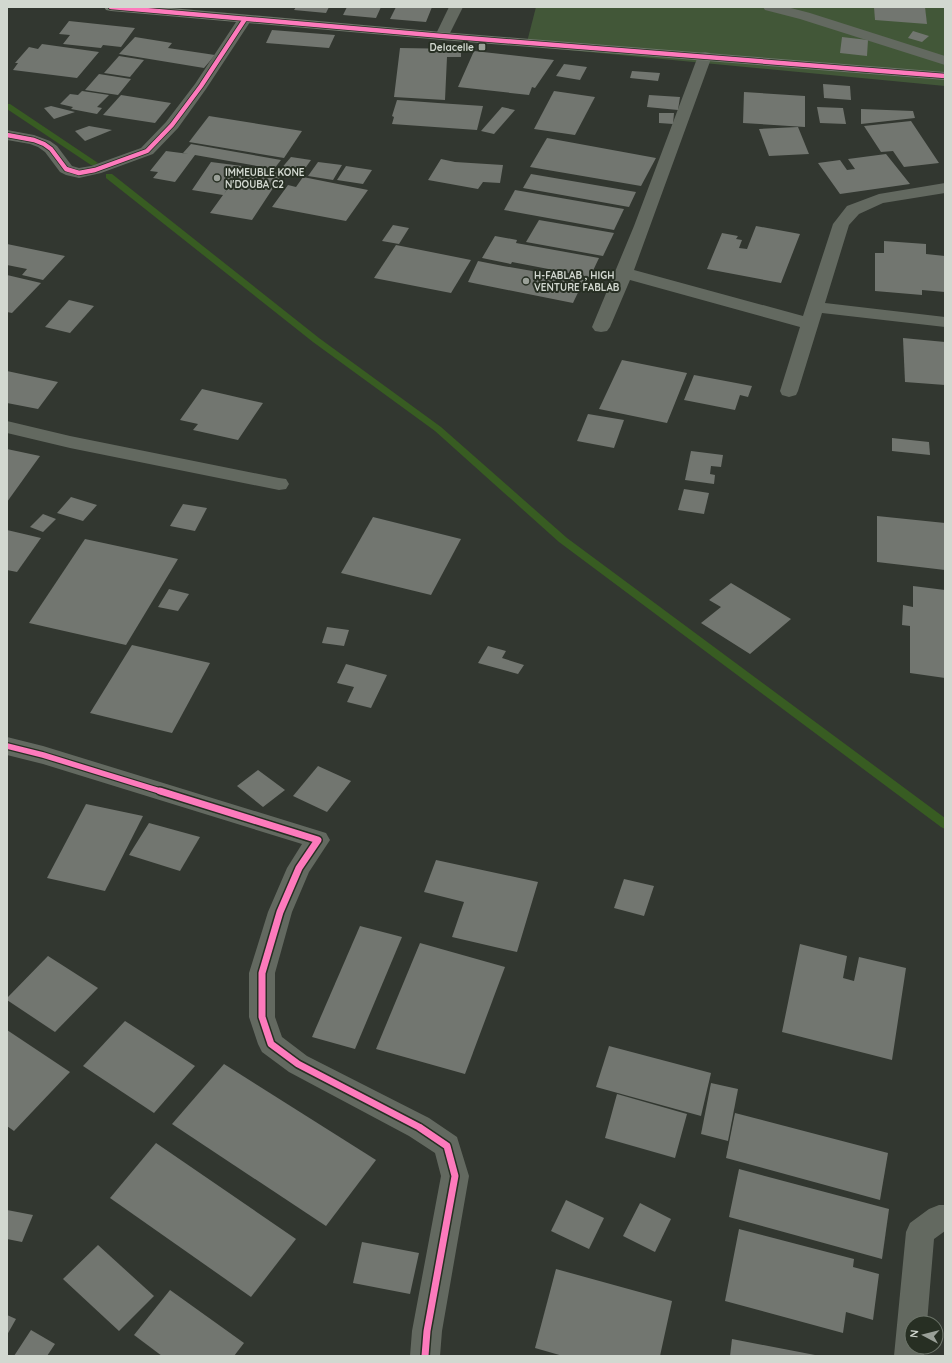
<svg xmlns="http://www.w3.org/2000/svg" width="952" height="1363" font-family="Quicksand,sans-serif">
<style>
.green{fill:#425738}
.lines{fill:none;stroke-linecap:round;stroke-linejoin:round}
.stream{fill:#385c22;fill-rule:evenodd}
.building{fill:#727670}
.street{fill:#636960;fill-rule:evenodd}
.secondary{fill:#6e756a;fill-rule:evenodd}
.cycleway-far2-casing{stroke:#272f23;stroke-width:6}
.cycleway-far1-casing{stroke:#272f23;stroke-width:8}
.cycleway-casing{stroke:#272f23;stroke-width:10}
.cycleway-far2{stroke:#fd7abc;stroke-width:4.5}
.cycleway-far1{stroke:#fd7abc;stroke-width:5.5}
.cycleway{stroke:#fd7abc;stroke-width:7}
.poi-dot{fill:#9aa098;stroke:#272f23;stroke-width:1.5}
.labels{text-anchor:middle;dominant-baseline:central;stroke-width:4;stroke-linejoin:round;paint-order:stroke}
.far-poi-label{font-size:10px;font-weight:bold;fill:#d2d8d0;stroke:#272f23;text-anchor:start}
</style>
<rect width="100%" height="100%" fill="#323730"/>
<polygon class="green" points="536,7 945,7 945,86 526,46"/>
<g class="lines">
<g class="stream">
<polygon points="7,104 10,104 98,163 94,165 91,165 7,109"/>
<polygon points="106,174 112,174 319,338 441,427 567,538 945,818 945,829 941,827 559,542 435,431 313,342 106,178"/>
</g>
</g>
<g class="building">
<polygon points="296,7 329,7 326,13 294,10"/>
<polygon points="347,7 381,7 376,18 343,15"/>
<polygon points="396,7 432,7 426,22 390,19"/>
<polygon points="874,7 925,7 927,24 875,20"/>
<polygon points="69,21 135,28 121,47 103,45 101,48 63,44 70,35 59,34"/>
<polygon points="272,30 335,35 329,48 266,43"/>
<polygon points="913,31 929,36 922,42 908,38"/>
<polygon points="135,37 172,43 168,48 215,55 204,68 119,54"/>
<polygon points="842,37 868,40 867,56 840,53"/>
<polygon points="42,44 99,52 77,78 13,70 18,63 15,63 29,47 38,49"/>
<polygon points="400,48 461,49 461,57 447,57 445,100 394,97"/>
<polygon points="474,51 554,60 535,88 532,87 529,95 458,87"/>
<polygon points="119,56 144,60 130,77 104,73"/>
<polygon points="564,64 587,67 580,80 556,76"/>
<polygon points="632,71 660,73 658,81 630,78"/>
<polygon points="99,74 131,79 118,95 85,90"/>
<polygon points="823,84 850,86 851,100 824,98"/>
<polygon points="82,91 109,95 97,107 102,108 97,114 71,109 73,107 60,104 70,94 78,95"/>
<polygon points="554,91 595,97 575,135 534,129"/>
<polygon points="744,92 805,96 805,127 743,123"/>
<polygon points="121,95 171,103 155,123 103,115"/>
<polygon points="649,95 680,97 678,110 647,107"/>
<polygon points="397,100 438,103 483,106 477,130 392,124 394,117 392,116"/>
<polygon points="51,106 75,112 54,119 44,108"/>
<polygon points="502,107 515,110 494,134 481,131"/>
<polygon points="817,107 843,108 846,124 820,123"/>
<polygon points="861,109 913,111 915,118 861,124"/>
<polygon points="659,113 674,113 673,124 659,123"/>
<polygon points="209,116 302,131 284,158 189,142"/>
<polygon points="911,121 939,163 904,167 893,151 881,152 864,126"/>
<polygon points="89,126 112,130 85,141 75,131"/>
<polygon points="798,127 809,154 769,156 759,129"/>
<polygon points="547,138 656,158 641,186 530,167"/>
<polygon points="191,144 281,160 274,169 195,155 175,182 153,178 158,172 150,171 166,151 189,154 183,153"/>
<polygon points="886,154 910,184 840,194 818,163 840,160 847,170 855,169 848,159"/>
<polygon points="291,157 311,160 301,174 280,170"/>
<polygon points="441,159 455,162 503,165 500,183 483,182 478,189 428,180"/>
<polygon points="211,162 242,166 224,194 243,167 283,173 252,220 210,213 223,195 192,190"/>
<polygon points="318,162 342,165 333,180 308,176"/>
<polygon points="346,166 372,170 363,184 337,180"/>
<polygon points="531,174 636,192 629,207 523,188"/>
<polygon points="303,177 368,190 346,221 272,207 288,185 296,187"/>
<polygon points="515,190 624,209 614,230 504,210"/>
<polygon points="539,220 614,233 603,256 526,242"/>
<polygon points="393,225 409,228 399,244 382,241"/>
<polygon points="756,226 800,234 781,283 707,269 722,233 738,236 736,239 742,240 739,248 747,249"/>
<polygon points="495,236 517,240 516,243 599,258 590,277 512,262 511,264 482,258"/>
<polygon points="884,241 926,244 926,254 945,256 945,292 922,290 922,295 875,291 875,253 884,253"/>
<polygon points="7,244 65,256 43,280 22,275 27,269 7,265"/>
<polygon points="396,245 471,260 451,293 374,278"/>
<polygon points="478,261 503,266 584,280 573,303 468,282"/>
<polygon points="7,275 41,283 12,313 7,312"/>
<polygon points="69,300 94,306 70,333 45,327"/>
<polygon points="903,338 945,342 945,385 905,382"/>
<polygon points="622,360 687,373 667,423 599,409"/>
<polygon points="7,371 58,382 38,409 7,403"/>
<polygon points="694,375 752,386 748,397 740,395 735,410 684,400"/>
<polygon points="202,389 263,403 238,440 193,430 198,424 180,420"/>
<polygon points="588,414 624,420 614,448 577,441"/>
<polygon points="892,438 929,442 930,455 892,451"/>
<polygon points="7,449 40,456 7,502"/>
<polygon points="691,451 723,455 721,467 711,466 710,474 715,475 714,484 685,480"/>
<polygon points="684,489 709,493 704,514 678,510"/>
<polygon points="71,497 97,505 83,521 57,513"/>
<polygon points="183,504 207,508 195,531 170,526"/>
<polygon points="43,514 56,519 43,532 30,527"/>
<polygon points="877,516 945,523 945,570 877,562"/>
<polygon points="373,517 461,539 431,595 341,573"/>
<polygon points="7,530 41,538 17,572 7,570"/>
<polygon points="85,539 178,559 126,645 29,623"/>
<polygon points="731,583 791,619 750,654 701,623 721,607 709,600"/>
<polygon points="913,586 945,590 945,678 910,673 910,626 902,625 903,605 913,607"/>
<polygon points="169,589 189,594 178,611 158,607"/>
<polygon points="327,627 349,630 344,646 322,643"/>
<polygon points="132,645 210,663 172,733 90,713"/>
<polygon points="488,646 506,651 502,658 524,665 518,674 478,663"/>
<polygon points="346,664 387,675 371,708 347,702 354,687 337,683"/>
<polygon points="318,766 351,781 327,812 293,796"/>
<polygon points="258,770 285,790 263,807 237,786"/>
<polygon points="86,804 143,816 105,891 47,878"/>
<polygon points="149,823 200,837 180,871 129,855"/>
<polygon points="436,860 538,882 517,952 452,937 464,902 424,892"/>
<polygon points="624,879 654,886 644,916 614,908"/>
<polygon points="360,926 402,937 355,1049 312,1037"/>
<polygon points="420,943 505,967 465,1074 376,1049"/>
<polygon points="800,944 847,956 843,978 854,981 859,957 906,968 892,1060 782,1032"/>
<polygon points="48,956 98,988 55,1032 7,1000 7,998"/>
<polygon points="125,1021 195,1066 154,1113 83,1066"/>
<polygon points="7,1030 70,1072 14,1131 7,1126"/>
<polygon points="609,1046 711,1073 701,1116 596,1087"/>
<polygon points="224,1064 376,1160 326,1226 172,1124"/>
<polygon points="711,1083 738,1089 728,1141 701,1134"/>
<polygon points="617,1094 687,1114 675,1158 605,1138"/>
<polygon points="735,1113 888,1153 880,1200 726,1158"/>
<polygon points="156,1143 296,1239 251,1297 110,1198"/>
<polygon points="739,1169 889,1209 882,1259 729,1217"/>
<polygon points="566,1200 604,1218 589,1249 551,1231"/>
<polygon points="640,1203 671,1219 655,1252 623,1236"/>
<polygon points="7,1210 33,1215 22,1242 7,1239"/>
<polygon points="739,1229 854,1259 853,1267 879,1274 873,1320 846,1312 843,1333 725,1301"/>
<polygon points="362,1242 419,1253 410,1294 353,1283"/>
<polygon points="98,1245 154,1296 119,1331 63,1279"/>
<polygon points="556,1269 672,1301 660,1356 563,1356 535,1348"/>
<polygon points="170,1290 244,1343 234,1356 162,1356 134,1335"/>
<polygon points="7,1315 16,1319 7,1335"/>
<polygon points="31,1330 55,1344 47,1356 14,1356"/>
<polygon points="732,1339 815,1355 815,1356 730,1356"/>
</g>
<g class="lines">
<g class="street">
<polygon points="449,7 463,7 447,39 442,40 437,39 435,36"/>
<polygon points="763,7 787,7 810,13 945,56 945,65 800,19 765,10"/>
<polygon points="245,15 250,16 252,19 206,89 178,128 153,154 101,173 79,178 66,175 60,172 45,152 38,147 30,144 7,140 7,130 34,135 50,141 57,146 72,166 79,168 91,166 141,148 166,122 195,84 240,16"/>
<polygon points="705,52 710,53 712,56 634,270 803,316 833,224 847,206 879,194 945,183 945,193 883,203 859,214 849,225 825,303 945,317 945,327 822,313 798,391 796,395 789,397 782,395 780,391 800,327 630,280 610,327 607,331 601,332 595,331 592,327 634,226 698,56 700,53"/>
<polygon points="7,421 70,436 279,478 286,479 289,484 286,489 279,490 70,448 7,433"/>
<polygon points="7,737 43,746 326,833 330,840 309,872 292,912 275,973 275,1017 282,1037 307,1056 429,1118 457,1137 469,1176 442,1331 440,1356 410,1356 412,1331 441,1176 435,1153 409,1136 289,1072 262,1052 258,1044 249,1017 249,973 268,912 287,868 302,844 43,764 7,755"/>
<polygon points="939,1205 945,1205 945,1231 934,1239 927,1323 912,1323 912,1347 925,1347 924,1356 894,1356 906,1232 910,1223 929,1209"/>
</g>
<polygon class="secondary" points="104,7 160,7 442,32 945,72 945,80 442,40 111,11 106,10"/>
<g class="cycleway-far2-casing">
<g id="cycleway-far2">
<polyline points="111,7 442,36 945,76"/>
<polyline points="7,135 34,140 44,144 51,149 66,169 79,173 95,170 147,151 172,125 201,86 245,19"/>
</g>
</g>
<g class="cycleway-far1-casing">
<polyline id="cycleway-far1" points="7,746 43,755 163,792"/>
</g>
<g class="cycleway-casing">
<polyline id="cycleway" points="160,791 318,840 299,868 280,912 262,973 262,1017 271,1044 298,1064 419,1127 447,1146 455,1176 427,1331 425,1356"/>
</g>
<use href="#cycleway-far2" class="cycleway-far2"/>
<use href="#cycleway-far1" class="cycleway-far1"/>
<use href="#cycleway" class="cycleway"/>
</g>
<g class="poi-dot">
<rect x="478" y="43" width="8" height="8" rx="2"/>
<circle cx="217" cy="178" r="4"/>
<circle cx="526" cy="281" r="4"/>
</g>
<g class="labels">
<g class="far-poi-label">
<text x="474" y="47" text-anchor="end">Delacelle</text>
<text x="225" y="172">IMMEUBLE KONE<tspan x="225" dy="12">N'DOUBA C2</tspan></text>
<text x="534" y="275">H-FABLAB , HIGH<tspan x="534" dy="12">VENTURE FABLAB</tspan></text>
</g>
</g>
<rect width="952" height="1363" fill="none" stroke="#d2d8d0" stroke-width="16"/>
<g transform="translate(924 1335) rotate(277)"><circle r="19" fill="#272f23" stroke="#6b7368"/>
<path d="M0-3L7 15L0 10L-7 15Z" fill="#9aa098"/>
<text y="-6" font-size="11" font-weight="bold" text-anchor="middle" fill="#d2d8d0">N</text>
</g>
</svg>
